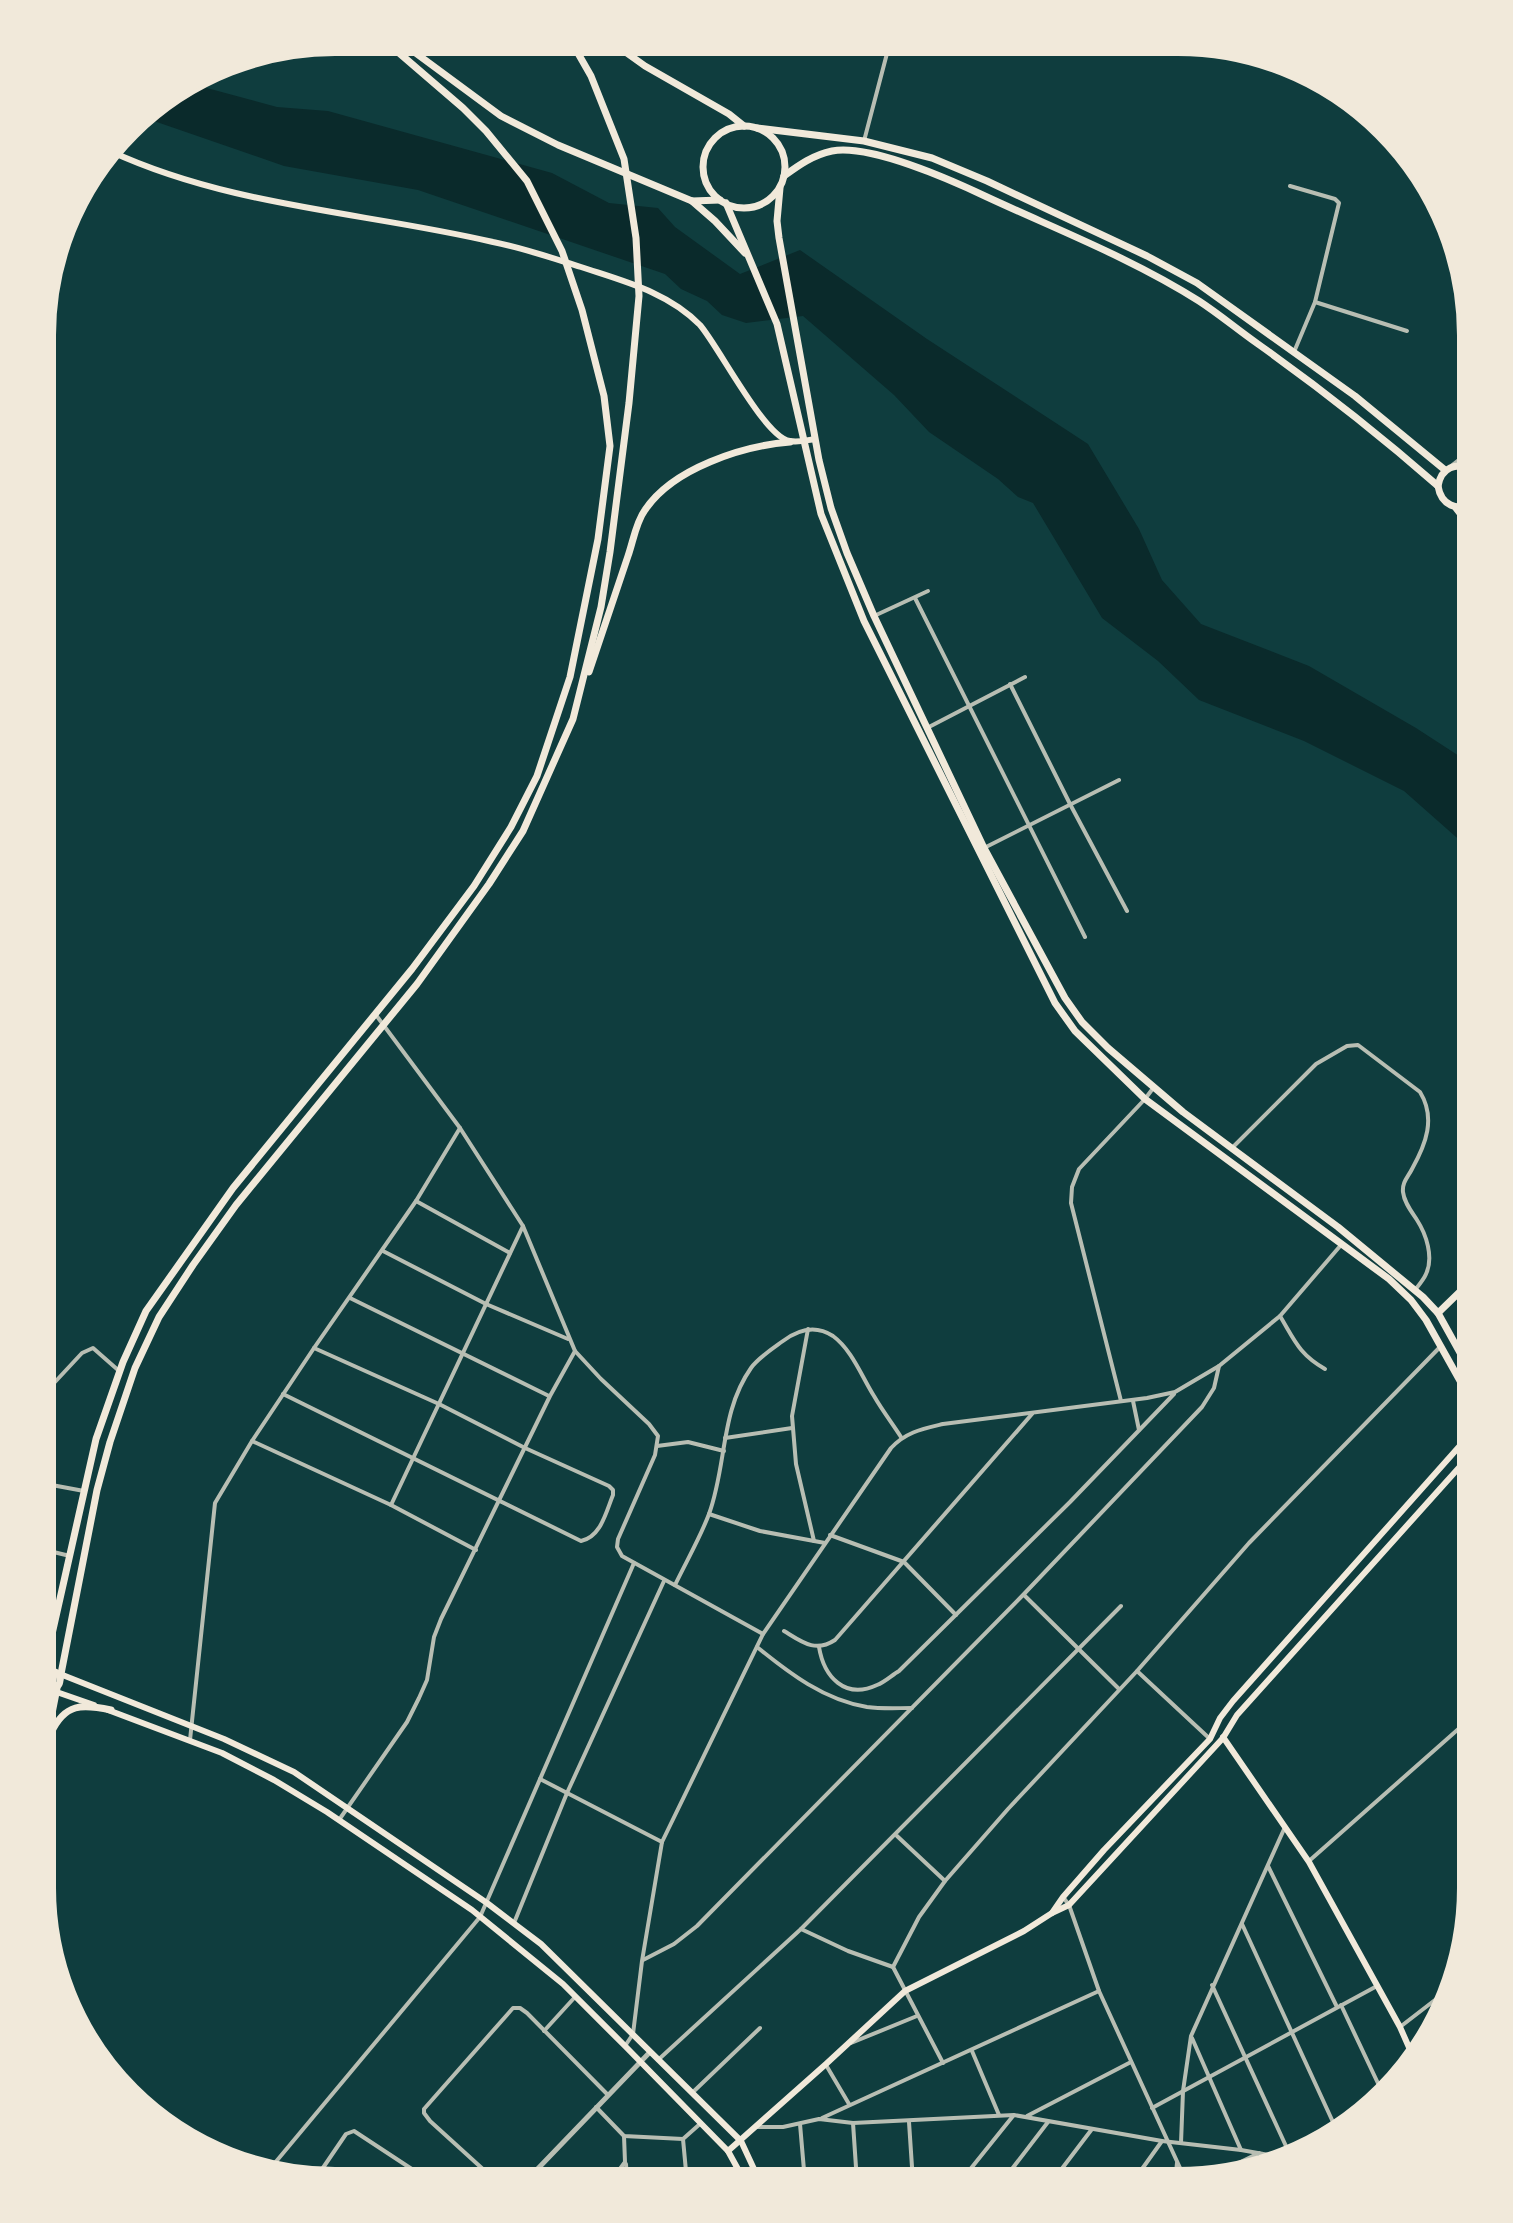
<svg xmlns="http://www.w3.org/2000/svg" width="1513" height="2223" font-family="Ubuntu,sans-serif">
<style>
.water{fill:#0a2a2b}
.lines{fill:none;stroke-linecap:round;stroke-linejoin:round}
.minor{stroke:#b8beb3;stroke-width:4}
.tertiary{stroke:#b8beb3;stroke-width:5}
.secondary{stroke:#f1e9da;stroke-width:6}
.primary{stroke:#f1e9da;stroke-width:7}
.trunk{stroke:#f1e9da;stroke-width:7}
.rim{fill:none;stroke:#f1e9da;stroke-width:4}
</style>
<rect width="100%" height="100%" fill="#0f3d3e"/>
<polygon class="water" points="192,84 277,107 328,111 552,173 609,203 658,208 675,227 740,274 800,250 927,339 1088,444 1139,529 1162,580 1201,624 1309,666 1416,728 1473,765 1473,852 1404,791 1304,741 1199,700 1158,661 1102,618 1033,503 1018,497 998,479 929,432 894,395 803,316 746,323 722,315 707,301 681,289 665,274 418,190 284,166 151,120 141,130 130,126 141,113"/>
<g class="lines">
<g class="minor">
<polyline points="864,141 890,42"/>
<polyline points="1290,186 1335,199 1339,203 1315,302 1294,352"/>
<polyline points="1315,302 1407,331"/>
<polyline points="915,598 1085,937"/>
<polyline points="874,616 928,591"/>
<polyline points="1010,684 1070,804 1127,911"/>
<polyline points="927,728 1025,677"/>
<polyline points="984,848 1119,780"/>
<polyline points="376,1015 460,1128 523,1226 575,1351 601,1379 649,1424 658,1436 655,1455 618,1539 617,1547 622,1556 763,1634"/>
<path d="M 1233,1147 L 1316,1064 L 1347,1046 L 1358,1045 L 1420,1092 C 1436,1118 1426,1144 1412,1169 C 1408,1177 1402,1182 1403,1192 C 1404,1202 1411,1211 1417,1220 C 1426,1234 1434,1257 1426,1274 C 1424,1279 1419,1285 1415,1290"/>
<polyline points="416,1201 510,1253"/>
<polyline points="383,1251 486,1304 568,1339"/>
<polyline points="350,1298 549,1396"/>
<path d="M 1280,1316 C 1295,1341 1299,1354 1325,1369"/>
<polyline points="808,1329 792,1416 796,1464 814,1541"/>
<path d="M 283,1394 L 581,1541 C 601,1537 606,1512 613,1495 L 613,1490 L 609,1486 L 525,1448 L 439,1404 L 314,1348"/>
<polyline points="41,1397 82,1353 93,1348 118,1370"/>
<polyline points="1121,1401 1071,1203 1072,1187 1079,1169 1145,1099 1154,1087"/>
<polyline points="1133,1401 1139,1430"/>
<polyline points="725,1438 792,1428"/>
<polyline points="252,1441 391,1505 476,1550"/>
<polyline points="657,1446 688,1442 724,1451"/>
<polyline points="41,1483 84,1491"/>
<polyline points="391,1505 523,1226"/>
<polyline points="709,1514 760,1531 825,1543"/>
<polyline points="830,1535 904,1562 956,1615"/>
<polyline points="41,1549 70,1556"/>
<path d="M 675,1585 C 686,1562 700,1538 709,1514 C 727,1465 720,1412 751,1368 C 758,1358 772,1349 783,1341 C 799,1329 816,1325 833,1336 C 852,1350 862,1377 874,1396 C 882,1410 892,1423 901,1437"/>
<polyline points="1024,1595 1119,1689"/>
<path d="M 784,1631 C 802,1642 815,1653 835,1640 L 1032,1414"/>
<path d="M 757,1647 C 789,1673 824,1700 867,1707 C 882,1709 897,1708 912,1708"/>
<path d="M 819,1647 C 824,1677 845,1700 877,1685 C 885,1682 892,1675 899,1671 L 1070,1502 L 1174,1394"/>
<polyline points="1137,1671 1210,1739"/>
<polyline points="40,1677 42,1677"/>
<polyline points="190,1740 215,1503 252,1441 314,1348 416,1201 460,1128"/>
<polyline points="540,1779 662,1842"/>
<polyline points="339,1820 407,1722 419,1698 427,1680 434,1637 441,1619 550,1396 575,1351"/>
<polyline points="897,1836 945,1881"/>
<polyline points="1309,1861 1472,1717"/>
<polyline points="1268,1866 1337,2007"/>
<polyline points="1063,1897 1069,1905 1099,1991 1186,2181"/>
<polyline points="514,1923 567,1793 664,1581"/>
<polyline points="1242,1924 1338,2133"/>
<polyline points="801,1929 848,1951 893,1967 943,2063"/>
<polyline points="643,1960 674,1944 697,1926 1023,1595 1202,1407 1214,1388 1219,1366"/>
<polyline points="893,1967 919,1917 945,1881 1008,1809 1137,1671 1249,1543 1440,1347"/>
<polyline points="1212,1985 1291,2157"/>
<polyline points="1341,2005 1384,2096"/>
<polyline points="1400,2027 1457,1983"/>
<polyline points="544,2031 575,1997"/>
<polyline points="1192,2038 1241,2150"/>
<polyline points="851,2043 917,2016"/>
<path d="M 625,2046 L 633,2034 L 642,1961 L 662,1842 L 763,1634 L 891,1448 C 906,1432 922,1429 943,1424 L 1147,1398 L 1175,1392 L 1219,1366 L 1280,1316 L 1341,1245"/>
<polyline points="972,2051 999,2115"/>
<polyline points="658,2060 801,1929 1121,1606"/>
<polyline points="826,2065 849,2104"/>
<polyline points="692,2093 760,2028"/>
<polyline points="596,2107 624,2136 683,2139"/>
<polyline points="142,2108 168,2119 197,2143"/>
<polyline points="1152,2108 1377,1986"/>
<polyline points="1027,2116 1131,2062"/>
<polyline points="822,2118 1099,1991"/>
<polyline points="909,2122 913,2182"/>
<polyline points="853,2123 857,2182"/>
<polyline points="800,2124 805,2182"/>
<polyline points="757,2127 783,2127 819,2119 853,2123 1014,2115 1162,2141 1241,2150 1286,2158"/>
<polyline points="1181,2143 1183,2091 1191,2036 1285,1827"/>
<polyline points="212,2149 223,2148 264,2168"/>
<polyline points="626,2164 627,2181"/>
<polyline points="269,2170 480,1917 634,1563"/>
<polyline points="1216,2174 1259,2153"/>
<polyline points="314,2181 346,2134 354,2131 430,2181"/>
<polyline points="451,2181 456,2179 465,2181"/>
<polyline points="496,2181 430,2121 424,2113 424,2109 513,2008 520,2008 527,2013 608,2095"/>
<polyline points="611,2181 625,2162 624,2136"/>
<polyline points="687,2182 683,2139 701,2123"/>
<polyline points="960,2182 1013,2116"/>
<polyline points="1002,2182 1048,2122"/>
<polyline points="1051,2183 1092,2129"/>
<polyline points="1132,2183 1162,2141"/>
<polyline points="1175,2183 1177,2163"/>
</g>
<g class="tertiary">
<polyline points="1452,466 1461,459 1473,432"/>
<polyline points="526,2181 650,2052"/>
</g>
<g class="secondary">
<path d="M 110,151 C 231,207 365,212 493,242 C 523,248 552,258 581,267 C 623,281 668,292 700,325 C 719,347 765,438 790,441 C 798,443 807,440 815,439"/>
<polyline points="55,1672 224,1739 294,1772 487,1903 541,1944 741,2141 760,2182"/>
<polyline points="48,1689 94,1705"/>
<polyline points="108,1710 222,1753 274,1780 327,1812 472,1910 563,1984 625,2046 728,2151 745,2182"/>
<polyline points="1223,1737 1309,1862 1400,2027 1415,2061"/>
<polyline points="1052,1913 1063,1897 1104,1850 1210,1739 1220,1718 1233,1701 1473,1431"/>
<polyline points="728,2151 826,2064 905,1991 1024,1931 1052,1913 1069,1905 1223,1738 1237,1715 1473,1452"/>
</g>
<g class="primary">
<polyline points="780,188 777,221 779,238 819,460 831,508 847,553 874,616 984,848 1065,998 1082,1022 1108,1048 1183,1112 1338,1227 1423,1297 1438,1313 1473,1376"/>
<polyline points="692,201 715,221 745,253"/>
<polyline points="726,203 777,324 821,514 864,621 1055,1003 1075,1031 1145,1099 1389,1279 1411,1300 1426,1320 1473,1404"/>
<polyline points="1438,1313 1473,1279"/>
</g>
<g class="trunk">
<polyline points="398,40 501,116 558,145 692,201 720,200"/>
<polyline points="610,41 645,66 729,114 744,126"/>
<circle cx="744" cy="167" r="41"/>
<polyline points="757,128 864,141 932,158 987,181 1147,256 1197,283 1355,396 1445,470"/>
<path d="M 784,176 C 799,165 813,155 832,151 C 870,144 951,180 987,197 C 1058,230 1133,259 1199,301 C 1219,314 1238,330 1258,344 C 1320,388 1381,436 1438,486 C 1441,505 1457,512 1473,503"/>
<path d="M 1438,486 C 1441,468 1456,461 1473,470"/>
<polyline points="1456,508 1473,530"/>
<path d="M 589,672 C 602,633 615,595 628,556 C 633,542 636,522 645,510 C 673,468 743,446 790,442"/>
<circle cx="51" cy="1680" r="9"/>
<polyline points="43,1674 96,1439 123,1362 146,1311 233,1188 412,969 474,886 511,827 537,776 570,677 598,539 610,446 604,396 582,310 562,251 527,181 486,131 463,108 384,40"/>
<polyline points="60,1679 97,1490 110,1442 135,1368 159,1317 193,1265 236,1205 417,984 489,884 523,831 573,719 601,607 610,552 629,403 639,296 636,238 624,159 591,76 571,41"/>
<path d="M 51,1733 C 65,1703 82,1704 111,1710"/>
<polyline points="40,1774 57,1688"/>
</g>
</g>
<path d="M0 0H1513V2223H0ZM335 54H1178A281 281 0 0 1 1459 335V1888A281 281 0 0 1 1178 2169H335A281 281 0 0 1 54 1888V335A281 281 0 0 1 335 54Z" fill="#f1e9da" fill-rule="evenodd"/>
<path class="rim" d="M335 54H1178A281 281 0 0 1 1459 335V1888A281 281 0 0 1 1178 2169H335A281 281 0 0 1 54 1888V335A281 281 0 0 1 335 54Z"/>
</svg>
